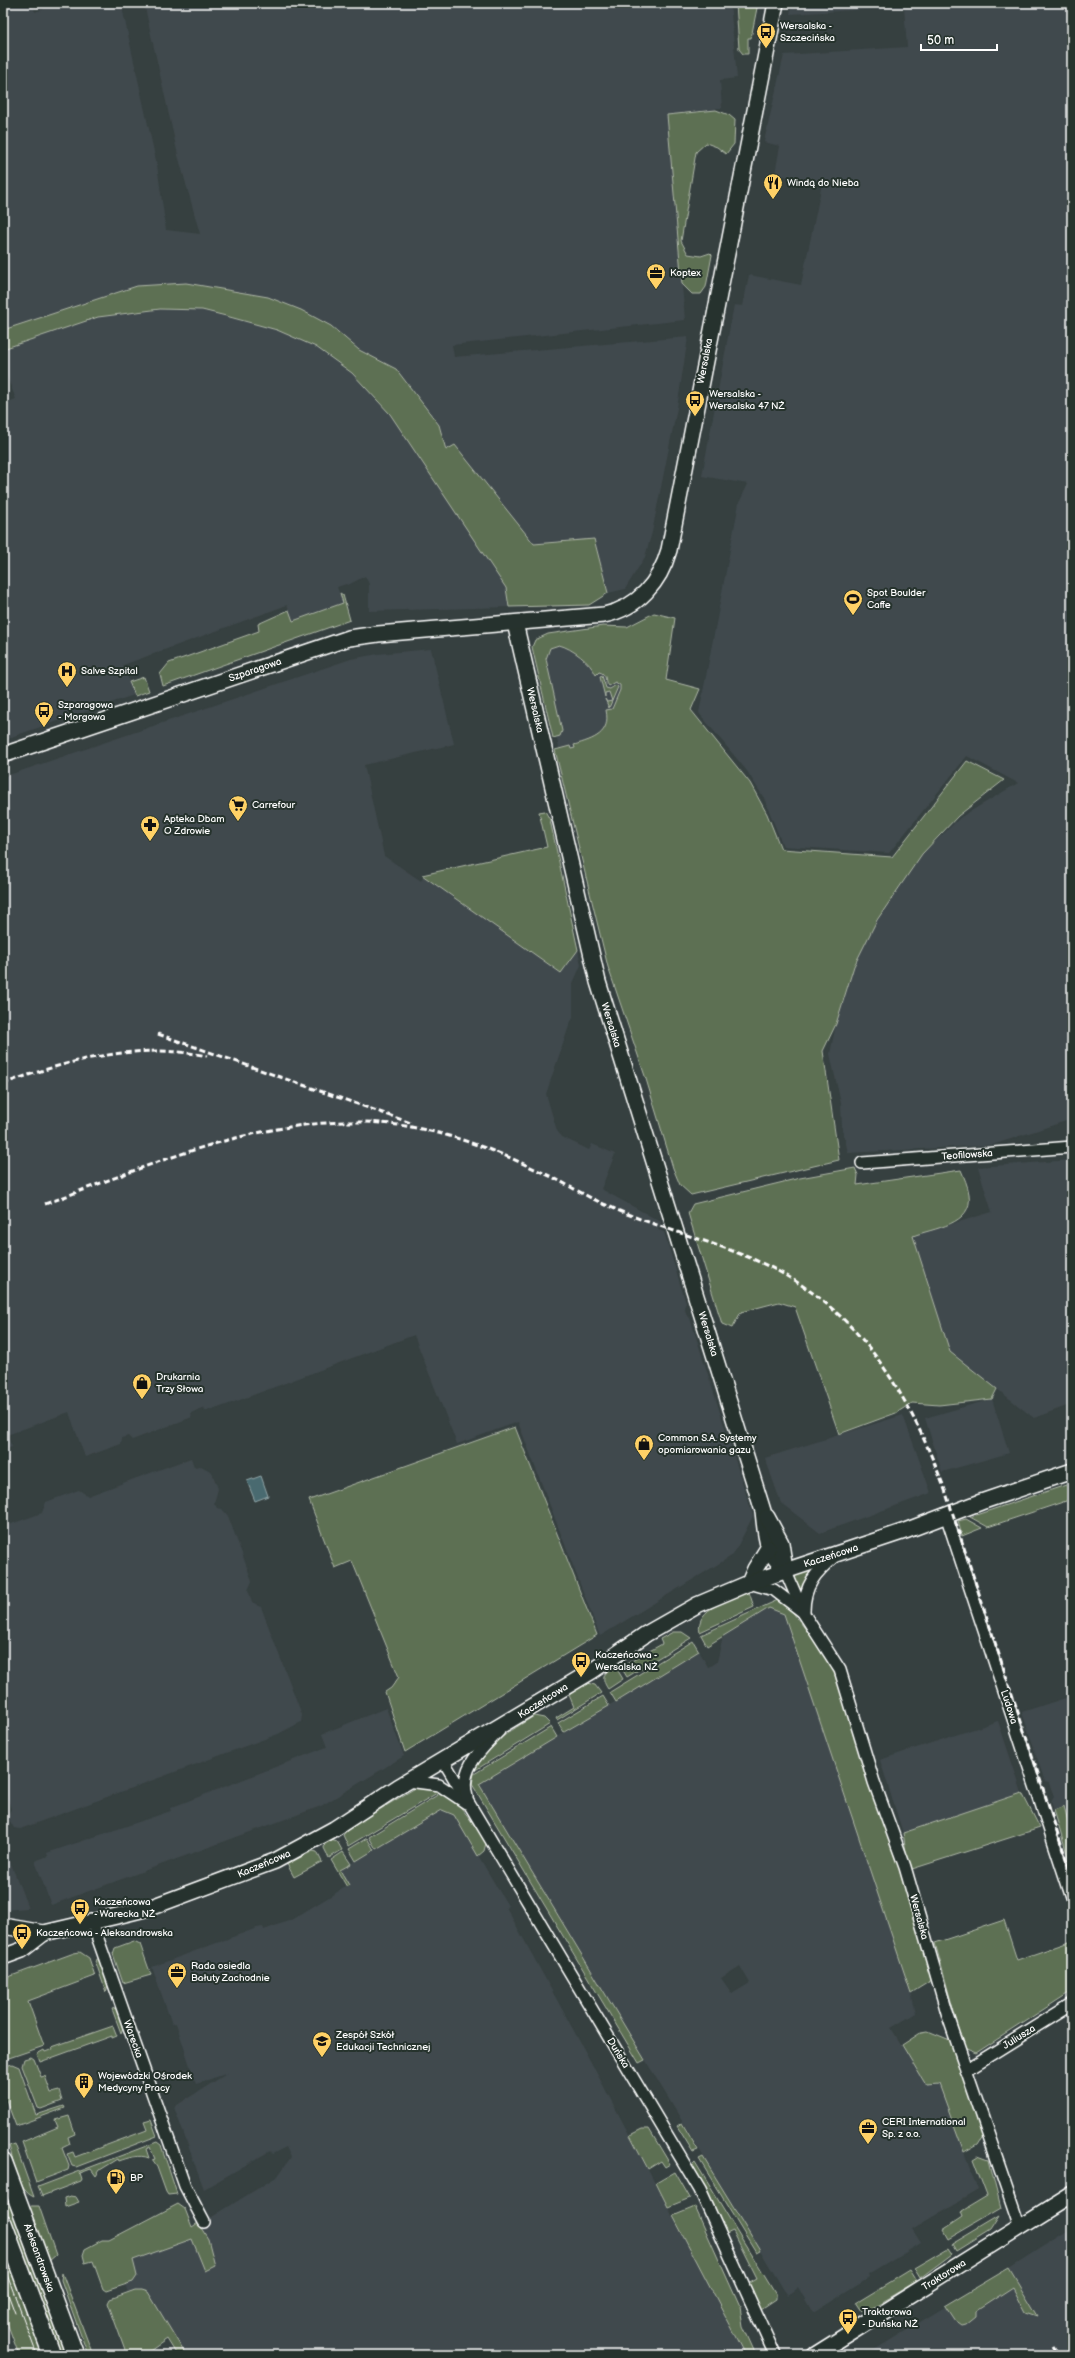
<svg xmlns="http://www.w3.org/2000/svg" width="1075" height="2358" font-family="'Balsamiq Sans',sans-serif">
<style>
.built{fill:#41494d;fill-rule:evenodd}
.green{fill:#5d6f52;stroke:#aeb7a8}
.water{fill:#4a6a70;stroke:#92a6a9}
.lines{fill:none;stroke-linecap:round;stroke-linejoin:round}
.street-casing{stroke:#fff;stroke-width:14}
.secondary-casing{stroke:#fff;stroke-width:18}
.primary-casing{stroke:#fff;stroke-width:20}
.street{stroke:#26332d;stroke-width:11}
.secondary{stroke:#26332d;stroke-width:15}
.primary{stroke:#26332d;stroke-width:17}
.tram{stroke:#fff;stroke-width:1}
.rail{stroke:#fff;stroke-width:3;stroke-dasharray:6 3;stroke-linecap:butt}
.labels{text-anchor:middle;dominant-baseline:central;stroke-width:4;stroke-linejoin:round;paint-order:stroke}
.poi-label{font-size:10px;fill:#fff;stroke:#26332d;text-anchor:start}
.street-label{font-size:10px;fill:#fff;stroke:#26332d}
</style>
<rect width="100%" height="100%" fill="#364040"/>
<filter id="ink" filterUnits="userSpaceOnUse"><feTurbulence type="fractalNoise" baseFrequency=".025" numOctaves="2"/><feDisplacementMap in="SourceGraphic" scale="8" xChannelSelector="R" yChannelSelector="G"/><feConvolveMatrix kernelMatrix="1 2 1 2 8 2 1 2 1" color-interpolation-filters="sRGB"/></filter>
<g filter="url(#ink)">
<g class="built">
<polygon points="3,3 32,3 35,12 44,9 42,3 121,3 157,165 166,230 200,234 178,155 144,3 730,3 737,78 720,80 722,108 716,108 716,110 667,115 685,320 452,345 454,357 688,337 677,408 652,532 645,557 625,589 608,593 594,539 534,544 455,445 446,450 439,425 396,369 359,350 331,326 301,310 268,297 186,283 137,286 3,330"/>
<polygon points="793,3 1072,3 1072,1119 992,1145 848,1153 842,1126 841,1103 830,1054 836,1024 854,966 877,920 922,854 961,817 1018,783 967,756 889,853 783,846 764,798 747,771 699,713 739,503 748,484 702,476 734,305 743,306 749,275 801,285 822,184 775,174 780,146 764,142 784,55 907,47 904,7 790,14"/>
<polygon points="160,309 200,310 277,330 316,347 352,373 390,414 438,484 506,588 509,607 369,611 369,584 365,576 348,585 346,584 337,587 343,603 293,621 287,605 123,665 134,695 14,736 3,742 3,404 16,399 3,367 3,349 98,317"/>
<polygon points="553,638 624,686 601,746 561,757 535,641"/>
<polygon points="431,649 454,744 364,765 384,856 421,881 424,877 561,972 578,950 581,965 573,983 573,1018 570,1023 546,1094 557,1131 562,1137 589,1150 592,1144 615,1154 601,1189 661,1222 658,1230 664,1232 686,1303 684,1307 687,1316 690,1318 753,1516 733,1555 600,1636 518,1422 457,1444 414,1335 218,1408 205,1411 204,1407 191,1413 192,1417 132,1440 128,1436 122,1438 121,1444 85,1457 69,1412 7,1435 12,1447 3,1450 3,777 351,659 378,654"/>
<polygon points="1072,1160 1072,1404 1034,1418 950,1352 912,1236 992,1212 978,1167"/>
<polygon points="992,1399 1009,1453 942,1472 925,1418"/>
<polygon points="903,1415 931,1493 820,1533 781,1503 765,1458"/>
<polygon points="191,1458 194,1467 201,1466 212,1472 218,1489 214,1503 217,1508 222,1509 228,1516 252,1581 248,1590 252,1602 261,1607 302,1715 301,1722 278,1734 20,1829 14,1828 7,1816 11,1809 7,1796 3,1796 3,1527 42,1513 46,1502 79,1490 88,1496"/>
<path d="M 769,1608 L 784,1614 L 911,1993 L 916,2013 L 891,2028 L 926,2085 L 939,2084 L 978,2190 L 912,2229 L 921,2243 L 868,2275 L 869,2278 L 813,2313 L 798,2287 L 788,2295 L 784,2290 L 479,1784 L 699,1651 L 708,1667 L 713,1665 L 717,1662 L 723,1636 ZM 740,1966 L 750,1983 L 732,1994 L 721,1978 Z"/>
<polygon points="1072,1696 1072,1804 1054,1810 1051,1801 1054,1796 1049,1783 1045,1782 1022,1712"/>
<polygon points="386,1708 404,1756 321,1806 51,1905 35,1861 48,1856 47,1853 171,1811 170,1808 327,1747 322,1734"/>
<polygon points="998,1721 1022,1793 903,1833 880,1760"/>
<polygon points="442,1809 454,1815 508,1906 506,1907 586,2053 746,2355 177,2355 167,2339 148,2348 112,2248 191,2230 278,2176 291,2157 286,2147 272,2154 270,2151 204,2189 174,2107 228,2073 196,2084 176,2023 172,2024 152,1967 257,1928 263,1927 264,1930 291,1920 349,1885 340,1870"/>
<polygon points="3,1843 28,1908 3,1910"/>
<polygon points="1072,2228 1072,2355 866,2355 1009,2268"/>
</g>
<g class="green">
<polygon points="736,3 758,3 751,38 748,38 748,54 743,54 739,49"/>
<polygon points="716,110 729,115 735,120 734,144 726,154 717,147 706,143 696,152 681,241 688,254 701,256 710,253 712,255 706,287 701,294 692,294 682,284 667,115"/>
<polygon points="186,283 268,297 301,310 331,326 359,350 396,369 439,425 446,450 455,445 534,544 594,539 608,593 589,605 509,607 506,588 390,414 352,373 316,347 277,330 226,316 202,310 160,309 98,317 3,349 3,330 137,286"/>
<polygon points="340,593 343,595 350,620 163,686 160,674 169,663 259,631 258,624 289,610 293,621 343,603"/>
<path d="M 654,613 L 675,618 L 666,680 L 700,689 L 691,710 L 750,783 L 767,814 L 781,849 L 892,857 L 967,761 L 1004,780 L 958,816 L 922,854 L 877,920 L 854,966 L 836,1024 L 823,1051 L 839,1160 L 691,1195 L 680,1185 L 673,1168 L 646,1079 L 608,967 L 555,750 L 570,746 L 571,749 L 575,748 L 574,745 C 594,739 611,734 606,710 L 612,709 L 620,690 L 620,685 L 615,682 L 608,686 C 604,682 608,674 599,672 L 596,675 C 591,663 572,648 559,645 L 550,648 L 546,659 L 562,731 L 560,736 L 553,738 L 532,647 L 535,640 L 548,634 L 603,626 L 627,627 Z"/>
<polygon points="602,676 606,688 610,689 616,685 618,687 609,708 605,699 607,702 612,701 609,692 605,693 605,697 600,677"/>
<polygon points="144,677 149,691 135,696 129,682"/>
<polygon points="545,811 550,820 578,950 561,973 422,875 547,847 539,812"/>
<path d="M 855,1168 L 858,1175 L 857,1185 L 961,1170 C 964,1177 968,1186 969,1194 C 974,1225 933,1228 913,1236 L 950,1352 L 997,1389 L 992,1399 L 939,1405 L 912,1403 L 896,1413 L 839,1434 L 795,1307 L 779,1302 L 741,1312 L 732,1328 L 722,1324 L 688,1213 L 693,1204 L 800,1178 Z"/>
<polygon points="515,1427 597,1635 405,1752 385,1692 391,1688 399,1677 352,1561 335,1568 309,1500"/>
<polygon points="1072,1483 1072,1499 988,1527 970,1517"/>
<polygon points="966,1519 982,1528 962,1536 958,1521"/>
<polygon points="817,1568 802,1593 794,1576"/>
<path d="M 749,1592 L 754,1607 L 700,1632 C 694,1608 732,1599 749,1592 Z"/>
<polygon points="780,1599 791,1610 835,1668 904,1876 932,1980 911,1993 784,1614 769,1608 707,1646 701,1635"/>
<polygon points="673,1632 682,1632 691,1638 627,1677 621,1667 662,1644 660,1639"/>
<polygon points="693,1641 699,1651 616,1702 610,1692"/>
<path d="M 615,1666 L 623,1679 L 608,1689 C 600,1677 604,1673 615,1666 Z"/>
<polygon points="587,1683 595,1685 601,1693 557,1720 556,1718 574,1707 569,1695"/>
<polygon points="603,1696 609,1706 564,1732 558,1723"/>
<path d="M 534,1716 L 544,1718 L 550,1724 L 469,1774 C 477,1750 514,1729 534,1716 Z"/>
<polygon points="551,1727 557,1737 479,1784 645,2060 639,2063 472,1784 474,1774"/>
<polygon points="417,1787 442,1790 348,1846 343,1835 349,1828"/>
<path d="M 444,1791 C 462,1806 474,1824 486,1843 L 484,1851 L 478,1856 L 454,1815 L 442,1810 L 376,1849 L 369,1837 Z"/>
<polygon points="1022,1793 1040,1828 909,1870 903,1833"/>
<polygon points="1064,1806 1072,1837 1072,1870 1054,1810"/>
<polygon points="367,1838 374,1850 356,1861 349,1849"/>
<polygon points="331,1839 337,1841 342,1850 329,1858 324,1848 325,1843"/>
<polygon points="313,1851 317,1852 322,1862 294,1877 287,1864"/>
<polygon points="343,1852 351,1864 340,1870 349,1885 347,1887 331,1860"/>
<polygon points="1004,1920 1017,1960 1072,1941 1072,1991 976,2053 964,2048 935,1943"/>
<polygon points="134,1941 140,1944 151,1975 123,1983 113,1954 115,1948"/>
<polygon points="80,1952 89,1958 95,1976 28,2001 44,2046 3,2060 3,1979 74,1953"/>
<polygon points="99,1958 108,1985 106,1992 96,1963 95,1961"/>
<polygon points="116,2008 123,2027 121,2033 112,2009"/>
<polygon points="113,2026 117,2036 112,2038 112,2036 40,2062 37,2054 44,2050 45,2052 53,2049 52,2047"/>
<polygon points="928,2031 950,2040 983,2136 978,2144 964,2152 939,2084 926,2085 902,2045 922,2032"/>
<polygon points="31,2057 34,2059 41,2077 45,2076 51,2093 59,2091 62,2101 41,2109 38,2108 22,2066 24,2059"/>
<polygon points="12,2064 19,2067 36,2115 64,2106 65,2108 16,2126 3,2092 3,2067"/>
<polygon points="69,2116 75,2134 68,2137 70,2144 62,2148 69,2166 68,2170 36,2182 22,2142 58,2127 55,2120"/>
<polygon points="151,2120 157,2136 76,2167 72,2166 67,2154 73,2152 75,2157 147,2130 144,2122"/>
<polygon points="682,2123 698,2150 693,2152 677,2126"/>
<polygon points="642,2129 649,2129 670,2164 665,2167 661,2161 648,2169 630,2135"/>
<path d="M 157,2142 L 161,2145 L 177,2194 L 168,2195 L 166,2192 L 157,2167 L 152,2160 L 155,2159 L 150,2147 L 146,2149 L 149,2158 C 140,2154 127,2158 119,2161 L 118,2159 L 100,2170 L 96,2176 L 91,2169 L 80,2173 L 82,2179 L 81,2181 L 42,2196 L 38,2187 Z"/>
<path d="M 15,2144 L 34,2197 C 17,2190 14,2162 9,2146 Z"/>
<polygon points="978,2156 989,2160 1001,2208 948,2239 943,2230 964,2216 962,2211 987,2196 973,2159"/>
<polygon points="703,2157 760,2250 756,2252 699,2159"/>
<polygon points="695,2162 776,2295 776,2300 761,2310 748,2284 757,2279 733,2231 726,2234 704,2188 691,2166"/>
<polygon points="675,2172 690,2198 668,2207 656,2183"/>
<polygon points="3,2186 7,2194 66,2355 60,2355 3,2198"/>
<polygon points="70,2196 76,2197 79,2202 65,2207 64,2198"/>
<polygon points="178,2204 185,2209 192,2227 198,2223 208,2239 215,2266 205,2271 192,2239 133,2260 137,2276 133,2282 106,2291 103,2289 93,2261 85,2263 83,2255 85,2249 102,2240 109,2240"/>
<polygon points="29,2206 39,2206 56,2255 49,2261"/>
<polygon points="695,2207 740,2307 743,2326 756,2355 746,2355 673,2216"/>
<polygon points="999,2216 990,2230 956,2251 952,2244"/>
<polygon points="3,2246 43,2355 19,2355 3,2312"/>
<polygon points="948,2248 952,2254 920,2278 914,2268"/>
<polygon points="1009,2268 1038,2316 1026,2312 1013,2287 976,2311 976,2317 966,2325 962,2326 955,2321 945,2306"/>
<polygon points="910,2270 917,2281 873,2307 862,2312 856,2303"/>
<polygon points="62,2273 93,2355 88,2355 61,2280"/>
<polygon points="135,2290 142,2290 148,2292 186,2355 177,2355 167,2339 147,2353 148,2355 127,2355 108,2303 110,2299"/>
</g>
<polygon class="water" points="261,1476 268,1496 255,1501 247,1481"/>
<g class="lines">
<g class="street-casing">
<g id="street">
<polyline points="862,1163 1072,1147"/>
<polyline points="946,1515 1072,1898"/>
<polyline points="785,1570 804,1614 840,1670 874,1782 905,1867 948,2016 1020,2227"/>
<polyline points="749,1583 774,1590 804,1613"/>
<path d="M 804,1611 C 804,1585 816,1572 835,1556"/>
<polyline points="443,1760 700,2190 775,2355"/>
<polyline points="408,1781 439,1785 466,1803"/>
<path d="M 467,1797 C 459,1768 480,1751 499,1731"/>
<polyline points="92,1922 185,2186 204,2222"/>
<polyline points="966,2070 1072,2004"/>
</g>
</g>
<g class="secondary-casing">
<g id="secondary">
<path d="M 515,623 L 598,982 L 763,1511 C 766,1537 765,1551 785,1570"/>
<path d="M 3,755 L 349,638 L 378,634 L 604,615 C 638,608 660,582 669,550 L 776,3"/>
<polyline points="767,1517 781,1543 785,1570"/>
<polyline points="749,1583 755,1569 768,1548"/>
<polyline points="3,1926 44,1933 121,1915 149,1908 275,1861 334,1829 398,1787 592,1671 646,1634 697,1605 749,1583 905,1531 981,1502 1072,1471"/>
<polyline points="3,1957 22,1950 44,1933"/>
<polyline points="815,2355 1072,2194"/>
</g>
</g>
<g class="primary-casing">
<g id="primary">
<polyline points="3,2161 75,2355"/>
<polyline points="3,2223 52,2355"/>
</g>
</g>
<use href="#street" class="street"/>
<use href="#secondary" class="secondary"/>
<use href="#primary" class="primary"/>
<g class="tram">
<polyline points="3,2264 37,2355"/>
<polyline points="3,2281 15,2313"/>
</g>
<g class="rail">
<polyline points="158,1034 411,1123"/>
<path d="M 3,1084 C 68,1060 137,1042 207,1056"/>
<path d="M 45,1204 C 149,1166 249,1120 362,1122 C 423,1123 485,1145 539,1171 C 562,1181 583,1195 606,1205 C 654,1227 706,1239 755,1260 C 857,1304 907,1390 945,1490 L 1072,1877"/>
<polyline points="1053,2346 1059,2355"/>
</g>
</g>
</g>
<defs>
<g id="bus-pin" transform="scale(1)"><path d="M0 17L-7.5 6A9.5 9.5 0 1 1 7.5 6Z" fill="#ffd166" stroke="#26332d"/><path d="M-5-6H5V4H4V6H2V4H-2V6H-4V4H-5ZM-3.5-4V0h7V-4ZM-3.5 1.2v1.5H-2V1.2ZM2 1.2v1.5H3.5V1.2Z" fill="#111"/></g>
<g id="restaurant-pin" transform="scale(1)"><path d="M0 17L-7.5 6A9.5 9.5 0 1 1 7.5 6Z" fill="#ffd166" stroke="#26332d"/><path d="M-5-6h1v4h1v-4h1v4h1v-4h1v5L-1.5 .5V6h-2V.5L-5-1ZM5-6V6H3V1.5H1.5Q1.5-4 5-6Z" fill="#111"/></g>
<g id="office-pin" transform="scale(1)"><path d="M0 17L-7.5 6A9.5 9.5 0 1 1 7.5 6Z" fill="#ffd166" stroke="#26332d"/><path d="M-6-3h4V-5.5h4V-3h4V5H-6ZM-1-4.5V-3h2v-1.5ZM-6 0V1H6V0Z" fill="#111"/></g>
<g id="stadium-pin" transform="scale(1)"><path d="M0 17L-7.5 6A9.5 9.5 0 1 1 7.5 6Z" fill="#ffd166" stroke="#26332d"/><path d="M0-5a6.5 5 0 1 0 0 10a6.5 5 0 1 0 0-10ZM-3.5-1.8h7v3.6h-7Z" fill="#111"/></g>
<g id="hospital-pin" transform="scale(1)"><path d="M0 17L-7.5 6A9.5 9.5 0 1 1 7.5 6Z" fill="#ffd166" stroke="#26332d"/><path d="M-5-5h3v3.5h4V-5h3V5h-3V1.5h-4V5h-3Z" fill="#111"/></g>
<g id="supermarket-pin" transform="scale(1)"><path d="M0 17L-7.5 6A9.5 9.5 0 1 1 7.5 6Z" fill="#ffd166" stroke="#26332d"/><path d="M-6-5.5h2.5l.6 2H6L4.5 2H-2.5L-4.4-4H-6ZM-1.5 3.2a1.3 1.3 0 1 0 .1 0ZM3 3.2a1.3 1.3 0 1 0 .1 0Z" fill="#111"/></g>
<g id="pharmacy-pin" transform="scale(1)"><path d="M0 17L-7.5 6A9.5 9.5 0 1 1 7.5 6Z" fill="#ffd166" stroke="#26332d"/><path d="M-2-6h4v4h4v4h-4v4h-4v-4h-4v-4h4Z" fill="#111"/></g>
<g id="shop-pin" transform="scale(1)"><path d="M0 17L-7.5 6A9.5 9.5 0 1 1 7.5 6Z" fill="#ffd166" stroke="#26332d"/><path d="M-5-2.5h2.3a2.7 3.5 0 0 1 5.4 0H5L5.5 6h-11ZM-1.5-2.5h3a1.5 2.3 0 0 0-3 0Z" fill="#111"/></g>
<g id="school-pin" transform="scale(1)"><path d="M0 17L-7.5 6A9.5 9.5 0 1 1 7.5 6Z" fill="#ffd166" stroke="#26332d"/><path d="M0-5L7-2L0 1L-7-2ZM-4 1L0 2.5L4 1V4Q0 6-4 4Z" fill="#111"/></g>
<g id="building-pin" transform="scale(1)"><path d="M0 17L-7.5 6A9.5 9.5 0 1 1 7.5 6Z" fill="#ffd166" stroke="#26332d"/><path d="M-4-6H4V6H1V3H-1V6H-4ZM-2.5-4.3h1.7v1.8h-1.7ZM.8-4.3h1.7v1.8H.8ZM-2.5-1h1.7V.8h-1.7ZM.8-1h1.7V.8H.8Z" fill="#111"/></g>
<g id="fuel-pin" transform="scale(1)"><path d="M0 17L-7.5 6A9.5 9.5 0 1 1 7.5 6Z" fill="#ffd166" stroke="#26332d"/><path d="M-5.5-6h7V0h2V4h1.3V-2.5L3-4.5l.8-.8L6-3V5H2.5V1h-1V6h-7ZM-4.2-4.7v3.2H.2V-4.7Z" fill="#111"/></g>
</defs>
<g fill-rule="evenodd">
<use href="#bus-pin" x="766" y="32"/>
<use href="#restaurant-pin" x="773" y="183"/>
<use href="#office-pin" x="656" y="273"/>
<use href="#bus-pin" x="695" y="400"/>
<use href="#stadium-pin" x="853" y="599"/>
<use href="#hospital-pin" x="67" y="671"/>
<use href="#bus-pin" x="44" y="711"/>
<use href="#supermarket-pin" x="238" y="805"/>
<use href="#pharmacy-pin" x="150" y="825"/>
<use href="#shop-pin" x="142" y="1383"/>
<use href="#shop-pin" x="644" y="1444"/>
<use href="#bus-pin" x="581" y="1661"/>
<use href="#bus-pin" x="80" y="1908"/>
<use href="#bus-pin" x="22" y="1933"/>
<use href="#office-pin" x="177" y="1972"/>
<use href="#school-pin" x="322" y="2041"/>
<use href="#building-pin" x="84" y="2082"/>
<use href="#office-pin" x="868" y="2128"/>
<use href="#fuel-pin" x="116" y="2178"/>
<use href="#bus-pin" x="848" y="2318"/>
</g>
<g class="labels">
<g class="poi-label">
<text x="780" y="26">Wersalska -<tspan x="780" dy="12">Szczecińska</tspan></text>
<text x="787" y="183">Windą do Nieba</text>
<text x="670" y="273">Koptex</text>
<text x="709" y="394">Wersalska -<tspan x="709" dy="12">Wersalska 47 NŻ</tspan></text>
<text x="867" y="593">Spot Boulder<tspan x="867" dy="12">Caffe</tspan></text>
<text x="81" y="671">Salve Szpital</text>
<text x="58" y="705">Szparagowa<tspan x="58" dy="12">- Morgowa</tspan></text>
<text x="252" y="805">Carrefour</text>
<text x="164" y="819">Apteka Dbam<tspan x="164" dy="12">O Zdrowie</tspan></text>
<text x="156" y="1377">Drukarnia<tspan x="156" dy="12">Trzy Słowa</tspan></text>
<text x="658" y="1438">Common S.A. Systemy<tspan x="658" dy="12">opomiarowania gazu</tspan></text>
<text x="595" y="1655">Kaczeńcowa -<tspan x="595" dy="12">Wersalska NŻ</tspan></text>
<text x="94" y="1902">Kaczeńcowa<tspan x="94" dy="12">- Warecka NŻ</tspan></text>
<text x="36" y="1933">Kaczeńcowa - Aleksandrowska</text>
<text x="191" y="1966">Rada osiedla<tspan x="191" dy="12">Bałuty Zachodnie</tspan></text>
<text x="336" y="2035">Zespół Szkół<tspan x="336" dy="12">Edukacji Technicznej</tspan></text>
<text x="98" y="2076">Wojewódzki Ośrodek<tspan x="98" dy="12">Medycyny Pracy</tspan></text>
<text x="882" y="2122">CERI International<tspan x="882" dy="12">Sp. z o.o.</tspan></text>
<text x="130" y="2178">BP</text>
<text x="862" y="2312">Traktorowa<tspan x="862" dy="12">- Duńska NŻ</tspan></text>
</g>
<g class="street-label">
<text transform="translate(705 361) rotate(-79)">Wersalska</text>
<text transform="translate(255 670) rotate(-19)">Szparagowa</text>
<text transform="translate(535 710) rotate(77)">Wersalska</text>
<text transform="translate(611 1025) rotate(73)">Wersalska</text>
<text transform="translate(967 1155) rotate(-4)">Teofilowska</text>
<text transform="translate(708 1334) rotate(73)">Wersalska</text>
<text transform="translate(831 1556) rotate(-18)">Kaczeńcowa</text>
<text transform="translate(543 1701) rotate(-32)">Kaczeńcowa</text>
<text transform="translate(1009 1707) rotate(72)">Ludowa</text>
<text transform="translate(264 1864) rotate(-23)">Kaczeńcowa</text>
<text transform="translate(919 1917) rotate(75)">Wersalska</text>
<text transform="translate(1019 2037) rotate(-32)">Juliusza</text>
<text transform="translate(133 2039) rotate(70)">Warecka</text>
<text transform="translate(618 2053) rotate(59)">Duńska</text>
<text transform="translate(39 2258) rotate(70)">Aleksandrowska</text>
<text transform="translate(944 2275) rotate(-32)">Traktorowa</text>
</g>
</g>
<rect width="1075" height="2358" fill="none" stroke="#26332d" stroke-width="16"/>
<rect x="8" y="8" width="1059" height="2342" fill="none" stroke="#fff" stroke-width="1.5" filter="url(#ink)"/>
<path d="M921 44v6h76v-6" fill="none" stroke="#ffffff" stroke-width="2"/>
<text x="927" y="44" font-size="12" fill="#ffffff" stroke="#26332d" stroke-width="3" paint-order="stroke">50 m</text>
</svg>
